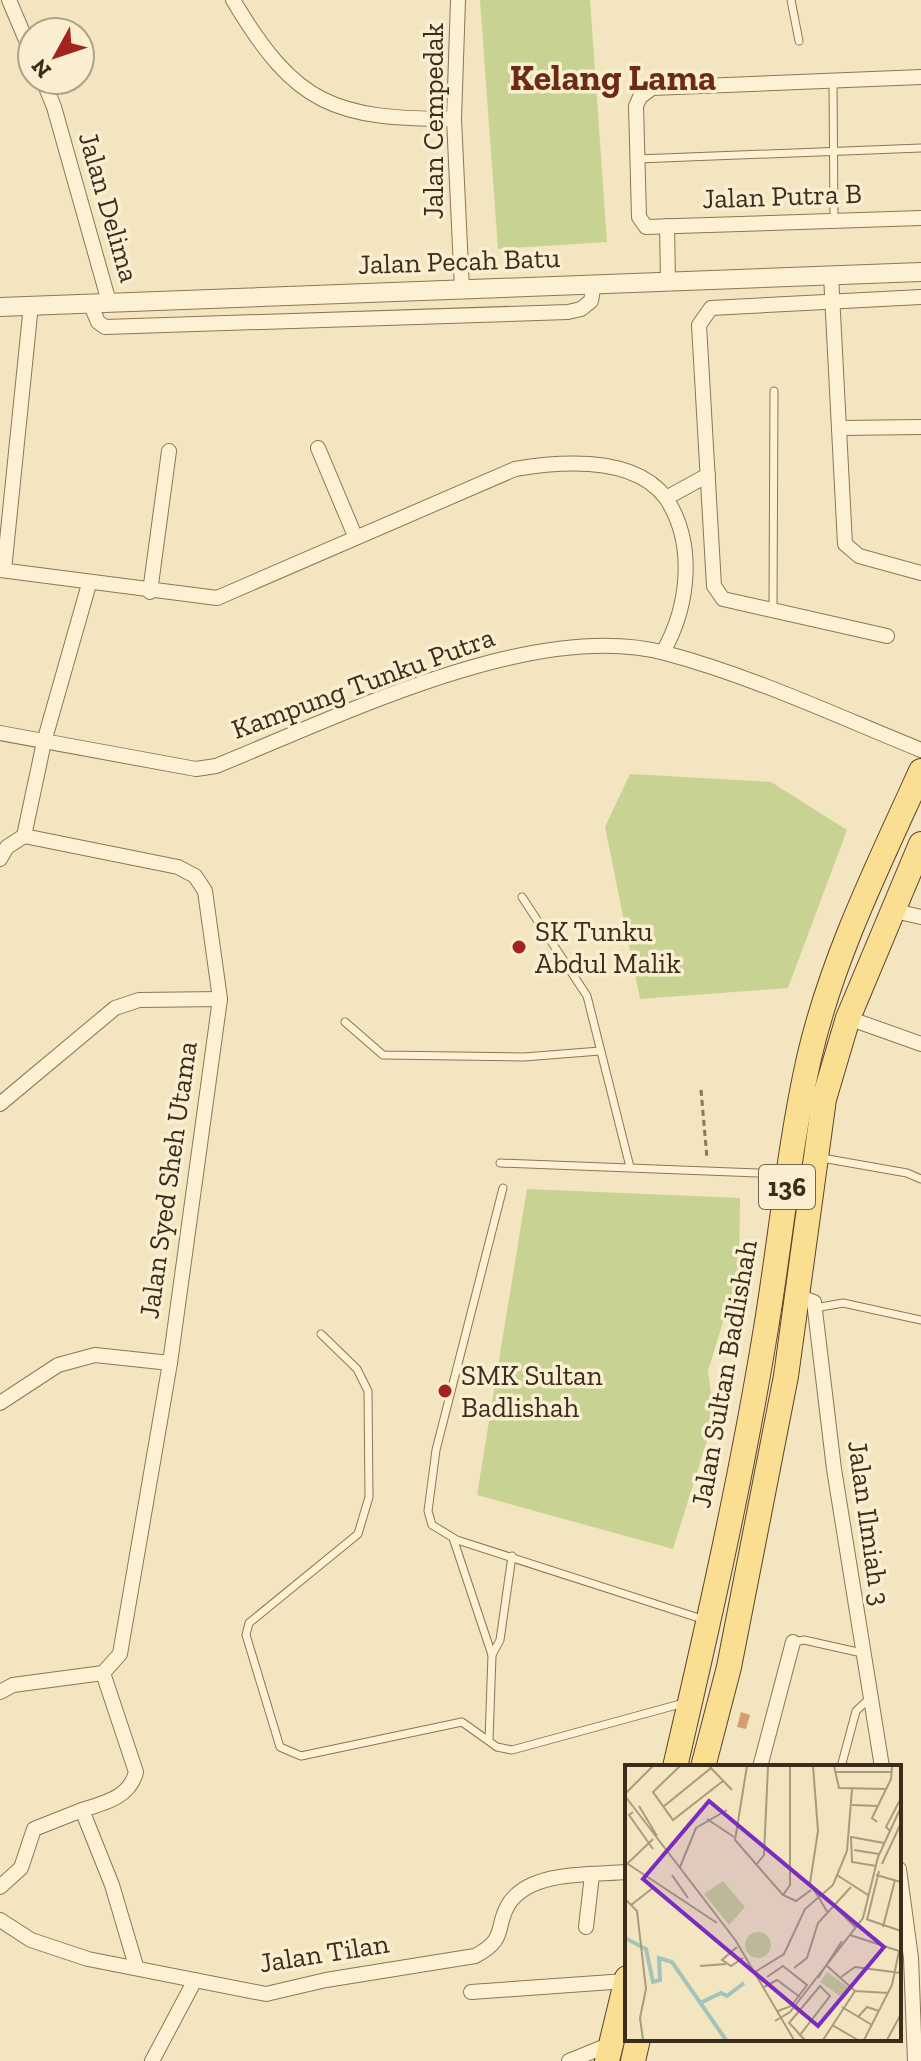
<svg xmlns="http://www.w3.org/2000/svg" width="921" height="2061" font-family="'Zilla Slab',serif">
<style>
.green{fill:#c8d292}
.building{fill:#d59e71}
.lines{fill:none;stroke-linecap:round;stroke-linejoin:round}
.service-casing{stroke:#8e7555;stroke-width:9}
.minor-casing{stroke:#8e7555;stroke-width:16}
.tertiary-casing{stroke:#8e7555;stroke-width:20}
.primary-casing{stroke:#5b432a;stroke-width:26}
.path{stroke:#8e7555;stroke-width:3;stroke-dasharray:6 4;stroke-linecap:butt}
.service{stroke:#fcf2d3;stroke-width:7}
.minor{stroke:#fcf2d3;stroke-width:14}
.tertiary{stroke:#fcf2d3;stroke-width:18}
.primary{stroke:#fade92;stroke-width:24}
.poi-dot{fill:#a3231e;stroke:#f9efd0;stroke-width:3}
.labels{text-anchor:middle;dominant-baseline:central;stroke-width:7;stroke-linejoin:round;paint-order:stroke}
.shield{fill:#f9efd0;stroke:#746651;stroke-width:2}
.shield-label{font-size:26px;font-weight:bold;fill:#3b2c1b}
.street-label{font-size:28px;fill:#3b2c1b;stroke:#f9efd0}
.poi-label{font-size:28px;fill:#3b2c1b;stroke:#f9efd0;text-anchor:start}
.district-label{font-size:36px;font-weight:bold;fill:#6d2b16;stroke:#f9efd0}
.inset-river{fill:none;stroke:#a3c4bc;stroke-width:4}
.inset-road{fill:none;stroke:#a99b7d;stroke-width:2}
.view{fill:#7b2cbf;fill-opacity:0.15;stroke:#7b2cbf;stroke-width:4}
.inset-edge{fill:none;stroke:#3b2c1b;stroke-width:4}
</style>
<rect width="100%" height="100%" fill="#f3e5bf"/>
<g class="green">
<polygon points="480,0 590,0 607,242 498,249"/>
<polygon points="630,774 771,782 847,830 788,988 640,999 605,827"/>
<polygon points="527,1189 740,1198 739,1269 708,1371 714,1418 673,1549 477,1495"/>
</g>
<g class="building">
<polygon points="734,1329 743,1331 738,1352 729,1350"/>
<polygon points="741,1712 750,1715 746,1729 737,1727"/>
</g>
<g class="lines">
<g class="service-casing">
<g id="service">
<polyline points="791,0 799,41"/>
<polyline points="833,81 834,221"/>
<polyline points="637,159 921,148"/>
<polyline points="773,608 774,391"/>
<polyline points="522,897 587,996 630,1167"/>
<polyline points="345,1022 383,1055 524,1057 600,1051"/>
<polyline points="822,1158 907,1173 921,1179"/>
<polyline points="500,1163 782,1174"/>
<polyline points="503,1188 436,1450 428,1511 432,1525 457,1540 702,1619"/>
<polyline points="815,1308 843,1303 921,1320"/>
<polyline points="321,1334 357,1369 368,1391 369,1497 358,1534 249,1623 246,1635 280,1747 301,1756 462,1722 497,1747 512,1750 684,1703"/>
<polyline points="453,1538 492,1655"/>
<polyline points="794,1642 804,1640 862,1653"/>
<polyline points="489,1740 492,1655 500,1640 512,1556"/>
<polyline points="841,1767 856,1711 870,1698"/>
</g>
</g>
<g class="minor-casing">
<g id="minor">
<polyline points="9,0 32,54"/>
<path d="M 233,0 C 296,106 335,119 454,119"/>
<polyline points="458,0 454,119 462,289"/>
<polyline points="921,77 652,88 640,97 636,106 639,217 646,227 921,218"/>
<polyline points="43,80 54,107 109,302"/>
<polyline points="667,226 668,280"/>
<polyline points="831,275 845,544 859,556 921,573"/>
<polyline points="90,303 98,322 105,327 568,312 581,309 591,301 594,283"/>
<polyline points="841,428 921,427"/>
<polyline points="318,448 355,536"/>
<path d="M 0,570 L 217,598 L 515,469 C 563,461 634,456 666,498"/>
<polyline points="4,570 31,305"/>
<polyline points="150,592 169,451"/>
<polyline points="887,636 723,599 714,586 699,325 711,308 921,297"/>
<path d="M 663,652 C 689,606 696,544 666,498 L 708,475"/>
<path d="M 0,733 L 196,769 L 216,766 C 338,717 534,618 665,653 C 752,676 837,716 921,750"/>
<polyline points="24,836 44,742 89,584"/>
<polyline points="0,859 7,847 24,836"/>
<polyline points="890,910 921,917"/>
<polyline points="848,1018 921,1044"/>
<polyline points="0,1104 115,1008 139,1000 220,999"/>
<polyline points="800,1297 814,1302 834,1469 882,1767"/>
<polyline points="0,1403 58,1365 95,1355 170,1363"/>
<path d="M 103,1673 L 136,1772 C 130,1797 105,1803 82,1810 L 112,1885 L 136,1966"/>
<polyline points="0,1692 13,1685 103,1673 120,1654 170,1363 220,999 205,891 195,876 178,867 24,836"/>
<polyline points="760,1767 793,1642"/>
<polyline points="899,1869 911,1958 915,2061"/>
<polyline points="0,1887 21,1868 34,1829 82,1810"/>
<path d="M 0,1920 L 31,1940 L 88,1959 L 266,1994 L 326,1980 L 475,1956 C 509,1939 494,1925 510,1902 C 533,1870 592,1875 627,1872"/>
<polyline points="586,1927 592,1875"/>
<polyline points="471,1992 626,1981"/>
<polyline points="152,2061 195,1980"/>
<polyline points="569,2061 611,2044"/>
</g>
</g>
<g class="tertiary-casing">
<polyline id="tertiary" points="0,307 921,272"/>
</g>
<g class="primary-casing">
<g id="primary">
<path d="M 675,1767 C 709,1621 742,1475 766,1328 C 781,1238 789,1147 809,1058 C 832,958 879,864 921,771"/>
<polyline points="703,1767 729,1667 786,1376 824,1099 848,1018 921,844"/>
<polyline points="607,2061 627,1978"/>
<polyline points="633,2061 638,2039"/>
</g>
</g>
<polyline class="path" points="701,1090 707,1158"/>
<use href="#service" class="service"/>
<use href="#minor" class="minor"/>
<use href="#tertiary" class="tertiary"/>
<use href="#primary" class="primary"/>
</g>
<g class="poi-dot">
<circle cx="519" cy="947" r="8"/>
<circle cx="445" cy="1391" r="8"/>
</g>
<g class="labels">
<rect class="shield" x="759" y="1165" width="56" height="44" rx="6"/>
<g class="shield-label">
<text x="787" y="1187">136</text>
</g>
<g class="street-label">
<text transform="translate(433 121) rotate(-90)">Jalan Cempedak</text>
<text transform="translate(782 196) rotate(-2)">Jalan Putra B</text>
<text transform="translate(109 207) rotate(74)">Jalan Delima</text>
<text transform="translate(459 261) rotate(-2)">Jalan Pecah Batu</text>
<text transform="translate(363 683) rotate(-20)">Kampung Tunku Putra</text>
<text transform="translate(168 1180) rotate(-82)">Jalan Syed Sheh Utama</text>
<text transform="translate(724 1374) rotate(-80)">Jalan Sultan Badlishah</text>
<text transform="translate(869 1523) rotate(82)">Jalan Ilmiah 3</text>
<text transform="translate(324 1953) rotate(-9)">Jalan Tilan</text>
</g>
<g class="poi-label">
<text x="535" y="931">SK Tunku<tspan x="535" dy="32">Abdul Malik</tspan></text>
<text x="461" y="1375">SMK Sultan<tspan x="461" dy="32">Badlishah</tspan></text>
</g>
<g class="district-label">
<text x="613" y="77">Kelang Lama</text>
</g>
</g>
<g transform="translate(625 1765)">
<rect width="276" height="276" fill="#f3e5bf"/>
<path d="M 98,116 L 120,142 L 104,160 L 79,129 ZM120 180a13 13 0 1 1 26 0a13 13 0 1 1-26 0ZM 202,207 L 226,224 L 219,234 L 195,217 Z" fill="#c8d292"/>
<path class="inset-river" d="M 0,173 L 21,184 L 28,217 L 35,215 L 34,193 L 47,197 L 101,275M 75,238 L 96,228 L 102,231 L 119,218"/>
<path class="inset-road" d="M 55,1 L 28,27 L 48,55 L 98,16M 84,1 L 107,25M 122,1 L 110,75 L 158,130 L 171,136 L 186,125M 188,1 L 193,66 L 185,118 L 203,148M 209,1 L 214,23 L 262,24M 210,7 L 267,7M 0,29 L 28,1M 0,31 L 111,176 L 169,275M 227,40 L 253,41M 14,41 L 32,71M 38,42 L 86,3M 8,47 L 4,50 L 28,84M 82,54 L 109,72M 252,57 L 247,53 L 266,14 L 267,1M 265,66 L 261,62 L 276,33M 229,85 L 254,89M 0,97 L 92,158M 2,99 L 28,74M 257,99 L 276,58M 131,100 L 139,90 L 143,1M 251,101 L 227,97 L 226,72 L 259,78M 55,102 L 71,63 L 102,45M 47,110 L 63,133M 212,110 L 243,130M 251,110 L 276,117M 158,130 L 165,120 L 165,1M 0,134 L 12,146 L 21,224 L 15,253 L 18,275M 6,140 L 29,122M 210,142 L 231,163M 241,154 L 276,166M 242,155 L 254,106M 258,162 L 270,115M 225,170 L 274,186M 112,182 L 97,195 L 106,201 L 118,193M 75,201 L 101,199M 202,201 L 230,226M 169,203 L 182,193 L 193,158 L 226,122M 130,207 L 159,189 L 180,144 L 208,120 L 222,86 L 227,24M 142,212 L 158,201 L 182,220 L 166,241 L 153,246M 216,212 L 230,202 L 276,208M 193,213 L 217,176M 139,222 L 152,215 L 175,232M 217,242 L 247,260M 233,252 L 242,242 L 254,246M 150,256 L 165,247 L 238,153 L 253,92 L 276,42M 207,260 L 233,275M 175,270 L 205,231 L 195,221 L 164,258 L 170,264 L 175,270 L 180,275M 198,275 L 230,226 L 264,228M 239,275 L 267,220 L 274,186M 262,275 L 276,249"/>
<path class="view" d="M 84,36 L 259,182 L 193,261 L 18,114 Z"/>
<rect width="276" height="276" class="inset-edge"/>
</g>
<g transform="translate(56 56) rotate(230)"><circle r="38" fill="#f9efd0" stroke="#ada188" stroke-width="2"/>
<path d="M0-6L14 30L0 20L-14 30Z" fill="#a3231e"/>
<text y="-12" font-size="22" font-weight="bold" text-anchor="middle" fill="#3b2c1b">N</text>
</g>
</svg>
